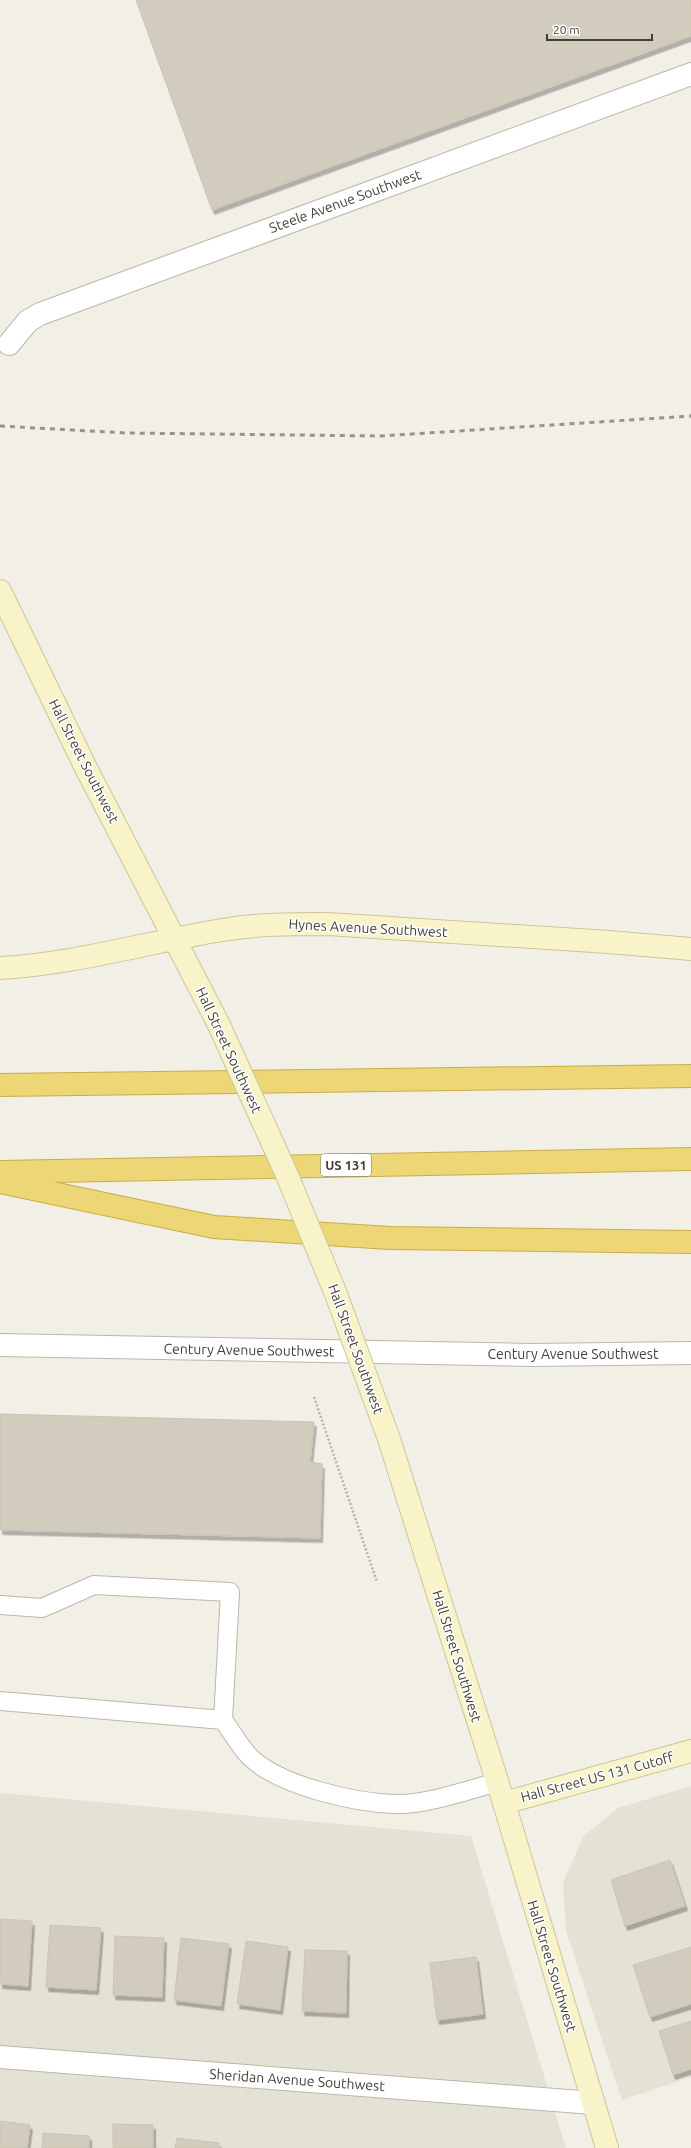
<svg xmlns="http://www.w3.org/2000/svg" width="691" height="2148" font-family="Ubuntu,sans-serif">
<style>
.residential{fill:#e4e1d5}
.building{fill:#d1ccbd;stroke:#cbc4b1;filter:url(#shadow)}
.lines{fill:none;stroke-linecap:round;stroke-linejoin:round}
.service-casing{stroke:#bbb7aa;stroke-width:20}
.minor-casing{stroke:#bbb7aa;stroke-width:24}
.tertiary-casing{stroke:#bbb7aa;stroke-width:24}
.secondary-casing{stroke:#cbc59b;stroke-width:24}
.motorway-casing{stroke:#caad47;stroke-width:24}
.path{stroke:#bbb59d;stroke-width:2.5;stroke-dasharray:2 2;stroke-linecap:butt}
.service{stroke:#fff;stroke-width:18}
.minor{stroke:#fff;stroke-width:22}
.tertiary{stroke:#fff;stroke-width:22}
.secondary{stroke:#f8f3c9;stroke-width:22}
.motorway{stroke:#ecd676;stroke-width:22}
.rail{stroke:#949494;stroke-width:3;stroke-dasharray:5 5;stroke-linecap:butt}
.secondary-bridge-casing{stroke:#cbc59b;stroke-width:24;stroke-linecap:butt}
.secondary-bridge{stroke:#f8f3c9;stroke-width:22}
.labels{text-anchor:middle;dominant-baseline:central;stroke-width:3;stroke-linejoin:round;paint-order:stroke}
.shield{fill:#fff;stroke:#7b7972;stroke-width:1}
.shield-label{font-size:13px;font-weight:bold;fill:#423f36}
.street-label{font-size:14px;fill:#423f36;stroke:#fff}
</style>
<defs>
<filter id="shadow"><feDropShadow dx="2.5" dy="4.5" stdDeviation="0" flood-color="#0004"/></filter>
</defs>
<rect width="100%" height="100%" fill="#f1efe6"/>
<g class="residential">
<polygon points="691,1786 691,2077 622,2100 566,1931 563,1883 583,1837 618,1808"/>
<polygon points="0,1793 471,1836 566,2148 0,2148"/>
</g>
<g class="building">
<polygon points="136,0 691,0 691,36 212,210"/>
<polygon points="0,1414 314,1422 310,1462 322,1464 320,1538 0,1530"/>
<polygon points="670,1860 685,1906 625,1926 611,1880"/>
<polygon points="0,1919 32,1921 28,1986 0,1984"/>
<polygon points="50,1925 101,1928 96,1990 46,1987"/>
<polygon points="115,1936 164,1938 162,1997 113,1995"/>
<polygon points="181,1938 229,1944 221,2006 174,2000"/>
<polygon points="246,1941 288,1947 280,2010 237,2004"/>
<polygon points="691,1947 691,2004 650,2017 633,1965"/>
<polygon points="305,1950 347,1951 346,2013 302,2011"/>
<polygon points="476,1957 483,2014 437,2020 430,1963"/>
<polygon points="691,2021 691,2069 673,2075 659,2031"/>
<polygon points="0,2121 30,2125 27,2148 0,2148"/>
<polygon points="113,2124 153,2125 153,2148 113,2148"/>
<polygon points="43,2133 89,2136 89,2148 42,2148"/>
<polygon points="177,2138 219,2143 219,2148 175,2148"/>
</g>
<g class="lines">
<g class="service-casing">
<g id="service">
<polyline points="0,1605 42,1608 94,1585 230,1592 223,1720"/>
<path d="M 0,1701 L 223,1720 C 232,1732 240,1747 250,1757 C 280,1786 355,1803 396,1804 C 424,1805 469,1790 497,1782"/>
</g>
</g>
<g class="minor-casing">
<g id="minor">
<polyline points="9,344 28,321 40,314 691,74"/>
<polyline points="0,2057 593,2103"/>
</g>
</g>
<g class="tertiary-casing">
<polyline id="tertiary" points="0,1345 532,1355 691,1353"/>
</g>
<g class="secondary-casing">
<g id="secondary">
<polyline points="0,591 86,768 219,1025"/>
<path d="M 0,968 C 75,964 148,942 222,930 C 257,924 293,924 328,924 L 609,942 L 691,949"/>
<polyline points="389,1439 504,1803 607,2148"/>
<polyline points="504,1803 691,1751"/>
</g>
</g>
<g class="motorway-casing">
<g id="motorway">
<polyline points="0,1085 691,1076"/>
<polyline points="0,1172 691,1159"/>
<polyline points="0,1182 214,1227 390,1238 691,1242"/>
</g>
</g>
<polyline class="path" points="314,1397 377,1582"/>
<use href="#service" class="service"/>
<use href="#minor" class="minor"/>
<use href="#tertiary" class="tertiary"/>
<use href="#secondary" class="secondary"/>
<use href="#motorway" class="motorway"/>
<polyline class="rail" points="0,426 127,433 381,436 691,416"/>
<g class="secondary-bridge-casing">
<polyline id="secondary-bridge" points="219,1025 287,1175 336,1294 389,1439"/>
</g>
<use href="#secondary-bridge" class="secondary-bridge"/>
</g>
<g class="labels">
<rect class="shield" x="321" y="1154" width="50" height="22" rx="3"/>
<g class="shield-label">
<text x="346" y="1165">US 131</text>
</g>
<g class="street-label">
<text transform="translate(345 201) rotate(-20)">Steele Avenue Southwest</text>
<text transform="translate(84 761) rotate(63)">Hall Street Southwest</text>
<text transform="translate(368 928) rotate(3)">Hynes Avenue Southwest</text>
<text transform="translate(229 1050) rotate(65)">Hall Street Southwest</text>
<text transform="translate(356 1349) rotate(70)">Hall Street Southwest</text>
<text transform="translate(249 1350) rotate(1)">Century Avenue Southwest</text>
<text x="573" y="1354">Century Avenue Southwest</text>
<text transform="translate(457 1656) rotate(73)">Hall Street Southwest</text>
<text transform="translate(597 1777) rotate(-15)">Hall Street US 131 Cutoff</text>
<text transform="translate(552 1966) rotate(73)">Hall Street Southwest</text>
<text transform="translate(297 2080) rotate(4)">Sheridan Avenue Southwest</text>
</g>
</g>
<path d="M547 34v6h105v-6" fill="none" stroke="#423f36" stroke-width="2"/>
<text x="553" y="34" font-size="12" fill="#423f36" stroke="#ffffff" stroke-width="3" paint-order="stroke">20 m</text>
</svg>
